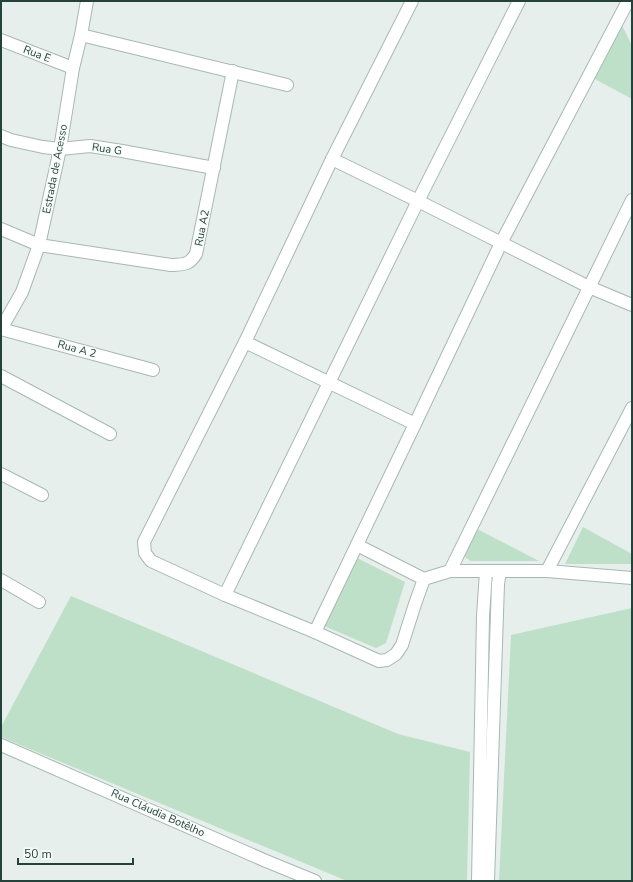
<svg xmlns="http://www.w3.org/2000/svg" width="633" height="882" font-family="'Nunito Sans',sans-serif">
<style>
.green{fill:#bfe0c8}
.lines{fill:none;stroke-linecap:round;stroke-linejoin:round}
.minor-casing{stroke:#a8b8b2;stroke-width:14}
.minor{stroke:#fff;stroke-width:12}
.labels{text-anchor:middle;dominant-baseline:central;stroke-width:3;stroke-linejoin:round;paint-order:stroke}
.street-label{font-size:11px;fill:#24423a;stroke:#f7fbf9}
</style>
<rect width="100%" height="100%" fill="#e6efeb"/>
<g class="green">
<polygon points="619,19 632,46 632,99 593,78"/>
<polygon points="583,527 632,554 632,564 565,564"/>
<polygon points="475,528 539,561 471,561 466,558 463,552"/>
<polygon points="357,558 405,582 386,643 376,648 324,626 352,559"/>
<polygon points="71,596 398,734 470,752 467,881 347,881 1,737 1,727"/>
<polygon points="632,608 632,881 499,881 511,635"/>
</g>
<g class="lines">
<g class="minor-casing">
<g id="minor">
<polyline points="412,1 332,159 245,342 144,542 145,553 151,561 225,595 315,632 379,661 387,660 396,654 402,645 415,604 424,579"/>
<polyline points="81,35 287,85"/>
<polyline points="1,40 73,68"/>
<polyline points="1,136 11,140 43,147 60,149 90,146 122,151 214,168"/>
<polyline points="332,159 418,201 589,287 632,305"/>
<path d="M 1,229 L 39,245 L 171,265 C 184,264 188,266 196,254 L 233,71"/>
<polyline points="1,329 22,292 39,245 60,149 73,68 81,35 87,1"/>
<polyline points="1,329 153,370"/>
<polyline points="245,342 415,424"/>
<polyline points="1,376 110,434"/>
<polyline points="1,474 42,495"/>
<polyline points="357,545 424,579 450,571 547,571 632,578"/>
<polyline points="450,571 632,200"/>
<polyline points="547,571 632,408"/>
<polyline points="1,580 39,602"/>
<polyline points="225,595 418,201 519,1"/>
<polyline points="315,632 415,424 501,243 628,1"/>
<polyline points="1,745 266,861 315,881"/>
<polyline points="478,881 483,616 486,572"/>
<polyline points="488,881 498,584 500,571"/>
</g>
</g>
<use href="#minor" class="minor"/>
</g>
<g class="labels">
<g class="street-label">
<text transform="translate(37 54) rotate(21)">Rua E</text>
<text transform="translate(107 149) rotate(8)">Rua G</text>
<text transform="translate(55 169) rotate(-79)">Estrada de Acesso</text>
<text transform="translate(202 228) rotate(-79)">Rua A2</text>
<text transform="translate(77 349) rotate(15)">Rua A 2</text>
<text transform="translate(158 813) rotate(24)">Rua Cláudia Botêlho</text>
</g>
</g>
<rect width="633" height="882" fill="none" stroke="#24423a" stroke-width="4"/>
<path d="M18 858v6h115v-6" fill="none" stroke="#24423a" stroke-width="2"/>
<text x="24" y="858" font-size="12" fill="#24423a" stroke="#f7fbf9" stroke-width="3" paint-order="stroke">50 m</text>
</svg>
